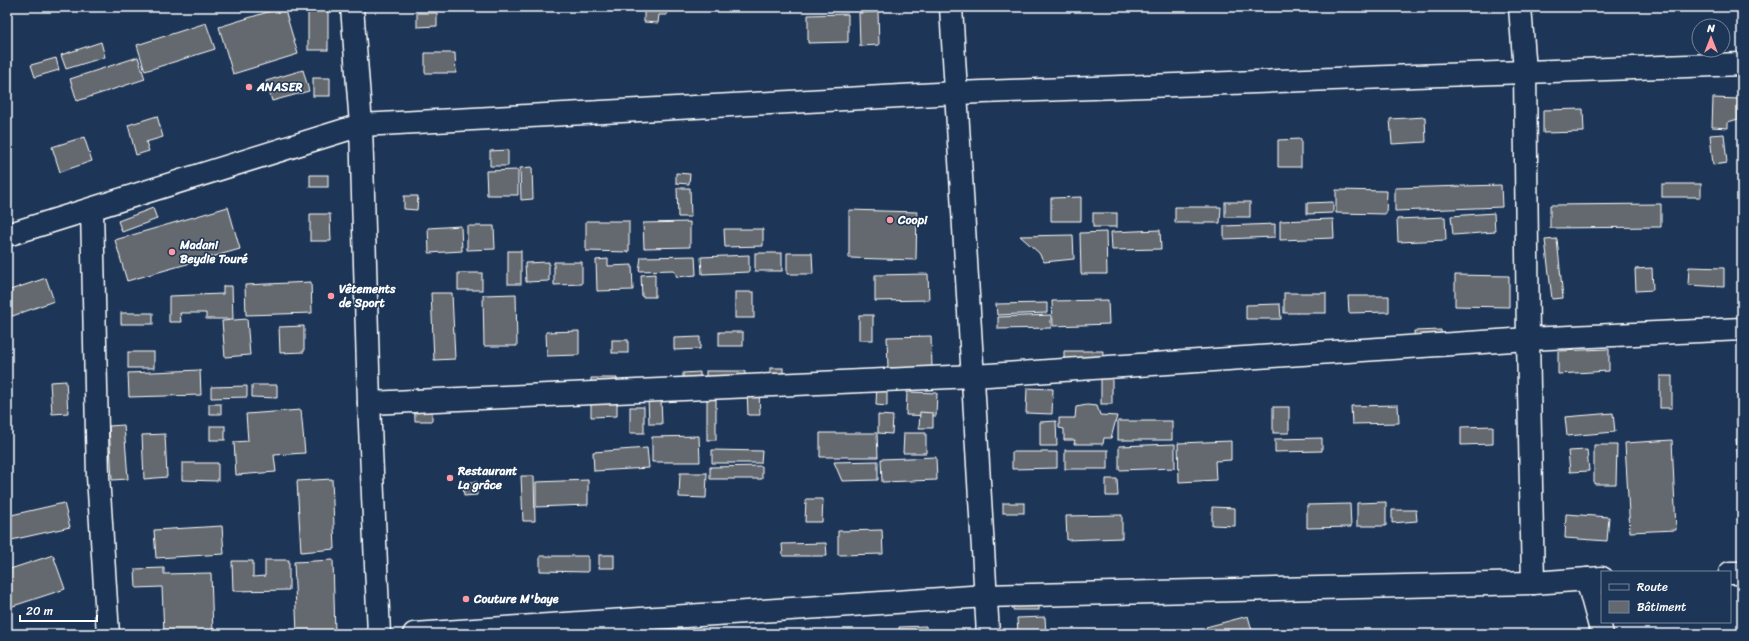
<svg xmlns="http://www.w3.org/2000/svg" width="1749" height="641" font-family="Sriracha,sans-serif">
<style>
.building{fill:#63696e;stroke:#fff}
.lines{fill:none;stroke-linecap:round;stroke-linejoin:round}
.minor-casing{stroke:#fff;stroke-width:25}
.minor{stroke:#1d3557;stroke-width:22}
.poi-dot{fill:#ff9aa2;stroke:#1d3557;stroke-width:1.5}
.labels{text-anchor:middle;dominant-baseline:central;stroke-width:3;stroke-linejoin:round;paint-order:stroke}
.poi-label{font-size:12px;font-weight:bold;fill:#fff;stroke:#1d3557;text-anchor:start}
</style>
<rect width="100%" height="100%" fill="#1d3557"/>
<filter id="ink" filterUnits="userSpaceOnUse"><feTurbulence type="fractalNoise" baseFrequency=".025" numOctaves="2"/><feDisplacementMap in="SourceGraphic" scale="8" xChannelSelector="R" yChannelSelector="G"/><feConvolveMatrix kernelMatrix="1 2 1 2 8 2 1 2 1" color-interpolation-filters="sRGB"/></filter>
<g filter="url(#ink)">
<g class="building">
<polygon points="284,7 298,54 233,74 219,27"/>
<rect x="308" y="7" width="20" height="43"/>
<polygon points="644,7 667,7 667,15 659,15 658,23 644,22"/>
<rect x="986" y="7" width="17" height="2"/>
<rect x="1553" y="7" width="75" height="2"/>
<polygon points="878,12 879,45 860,46 859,13"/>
<polygon points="417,13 437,13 437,26 417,27"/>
<polygon points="848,14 848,42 808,43 808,15"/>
<polygon points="206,23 215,49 145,71 137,45"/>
<polygon points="101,42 105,57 66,69 61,55"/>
<polygon points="425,53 455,53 456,73 425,73"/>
<polygon points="138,57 145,79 77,101 70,79"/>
<polygon points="56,58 59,70 35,77 31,65"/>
<polygon points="303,70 309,91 272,101 266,81"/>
<polygon points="7,75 10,85 7,86"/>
<rect x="313" y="78" width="17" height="18"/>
<polygon points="1713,98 1738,99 1738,119 1728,122 1728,128 1712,127"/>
<polygon points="1583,109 1584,132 1543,133 1543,110"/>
<polygon points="157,116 163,137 146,142 149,151 136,155 128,125"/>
<polygon points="1425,117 1426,142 1392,144 1390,119"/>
<polygon points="1724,134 1727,163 1713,165 1710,135"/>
<polygon points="84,137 92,161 60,172 52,147"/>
<polygon points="1301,139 1301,167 1278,167 1278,140"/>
<polygon points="508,150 508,166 490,166 490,151"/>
<polygon points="532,167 533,199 521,200 520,168"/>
<polygon points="518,170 518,195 487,195 486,171"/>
<polygon points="676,173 690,174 689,184 676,183"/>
<rect x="310" y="175" width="18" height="12"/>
<rect x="1662" y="184" width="39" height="13"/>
<polygon points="1501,185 1502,207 1395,211 1395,188"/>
<polygon points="677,188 690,188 691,217 678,217"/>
<polygon points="1336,190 1387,191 1386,214 1336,213"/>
<polygon points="404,196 418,196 417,210 404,209"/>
<polygon points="1081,197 1081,221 1051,221 1051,198"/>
<rect x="1225" y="202" width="25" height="15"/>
<polygon points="1333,202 1333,213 1307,214 1307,203"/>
<polygon points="1661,204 1661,227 1550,228 1550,205"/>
<polygon points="228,207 240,249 127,281 115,240"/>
<polygon points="1175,207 1221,207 1220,223 1175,223"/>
<polygon points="153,208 157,219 122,232 118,221"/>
<polygon points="849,210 917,212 916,260 849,258"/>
<rect x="1093" y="213" width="24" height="14"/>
<polygon points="1494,213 1495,232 1453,235 1451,216"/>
<polygon points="310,214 330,214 331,241 310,241"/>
<polygon points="1445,217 1446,240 1398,242 1397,219"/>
<polygon points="1333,219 1334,238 1280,240 1280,221"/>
<polygon points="586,221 629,221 629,252 586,251"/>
<polygon points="690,222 690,247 644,248 643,223"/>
<polygon points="1275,224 1275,237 1224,239 1224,226"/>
<polygon points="461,226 462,251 429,253 428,228"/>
<polygon points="467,226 494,226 495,249 467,250"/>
<polygon points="724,229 763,229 763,246 725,247"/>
<polygon points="1160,230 1161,249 1112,250 1111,232"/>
<polygon points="1106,232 1107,274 1081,274 1080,233"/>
<polygon points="1073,235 1074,259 1044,262 1039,253 1020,236"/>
<polygon points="1557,239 1563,298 1552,299 1545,240"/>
<rect x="508" y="251" width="13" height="33"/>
<rect x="755" y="253" width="27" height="18"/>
<polygon points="787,253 812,253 813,274 787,274"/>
<polygon points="749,255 749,272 702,274 701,257"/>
<polygon points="695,256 696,275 677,277 674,270 639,271 641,257"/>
<polygon points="608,259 608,266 632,265 633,290 597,291 596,260"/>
<polygon points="549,262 549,281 526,282 525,263"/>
<polygon points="554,262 582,262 582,284 554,285"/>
<polygon points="1689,267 1724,268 1724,287 1688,285"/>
<polygon points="1652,268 1653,290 1636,291 1635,269"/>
<rect x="458" y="273" width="24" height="17"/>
<polygon points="655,274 655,297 642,297 641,275"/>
<polygon points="928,274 929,300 875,301 875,275"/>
<polygon points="1455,275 1509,276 1509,307 1455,306"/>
<polygon points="46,278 54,301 7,318 7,291"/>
<polygon points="311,282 312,313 246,315 245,285"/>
<polygon points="223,286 232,286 233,319 206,319 206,313 180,313 181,322 169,322 169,296 223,294"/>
<rect x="735" y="292" width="19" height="26"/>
<polygon points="431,293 452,293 455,359 434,360"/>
<rect x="1284" y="293" width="42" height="20"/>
<polygon points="516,294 517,346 484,346 483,295"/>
<polygon points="1348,296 1389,296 1389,312 1349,313"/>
<polygon points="1108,300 1109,324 1053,326 1052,301"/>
<polygon points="1047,303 1047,313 997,315 996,304"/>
<polygon points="1280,304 1281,319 1246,319 1246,305"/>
<rect x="121" y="313" width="32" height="11"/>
<rect x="859" y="315" width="14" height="25"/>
<polygon points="1051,315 1051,328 998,329 998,317"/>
<polygon points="247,319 250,355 225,357 222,321"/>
<polygon points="304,326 304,352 280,353 279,327"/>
<polygon points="1441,330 1442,351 1415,353 1414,331"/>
<polygon points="579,331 579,355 547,356 546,332"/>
<rect x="719" y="332" width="24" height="14"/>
<polygon points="931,336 932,367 888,368 887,337"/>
<polygon points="700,337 700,349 674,350 674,338"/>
<rect x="612" y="340" width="16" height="13"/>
<polygon points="1609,349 1609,371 1558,374 1558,351"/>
<polygon points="1064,351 1103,351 1102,363 1064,363"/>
<rect x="128" y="352" width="26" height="16"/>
<rect x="770" y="368" width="13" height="19"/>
<rect x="1101" y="369" width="11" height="35"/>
<polygon points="200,370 201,395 129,397 128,373"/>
<rect x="706" y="371" width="39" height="17"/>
<polygon points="700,372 700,399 683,399 683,373"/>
<rect x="1660" y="376" width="12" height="32"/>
<polygon points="591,378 617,378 617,416 591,417"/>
<polygon points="66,381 68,413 52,414 50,382"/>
<polygon points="877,382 887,382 887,406 876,405"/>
<polygon points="252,385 277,385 277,398 252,397"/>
<polygon points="247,386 247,397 211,398 211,387"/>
<polygon points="1027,388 1053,389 1052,414 1026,413"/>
<polygon points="414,389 432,389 432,421 415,421"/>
<rect x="707" y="390" width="9" height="50"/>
<polygon points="747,390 759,391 760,415 748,415"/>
<polygon points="907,392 937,393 936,416 906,415"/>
<polygon points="648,399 661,399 662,424 649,424"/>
<rect x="209" y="404" width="12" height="10"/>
<polygon points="1087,405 1097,406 1100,415 1117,416 1111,438 1104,438 1103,444 1074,444 1075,440 1064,440 1064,429 1059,428 1059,418 1075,418 1076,407"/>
<polygon points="1398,405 1399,423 1352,424 1351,406"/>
<rect x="1737" y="406" width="5" height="18"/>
<rect x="630" y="407" width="14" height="26"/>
<rect x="1273" y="407" width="16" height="26"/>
<polygon points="301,410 305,453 274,455 276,472 236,475 234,442 248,441 246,414"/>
<polygon points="920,412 933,413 933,428 919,428"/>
<polygon points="1613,413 1615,432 1567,436 1565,417"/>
<polygon points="878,415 893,416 892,434 878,433"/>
<polygon points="1056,421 1057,446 1040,446 1040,422"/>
<rect x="1118" y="421" width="54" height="19"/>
<polygon points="124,425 128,479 112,480 109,426"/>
<rect x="210" y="426" width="15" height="14"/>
<polygon points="1493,426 1493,444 1461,445 1461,427"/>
<polygon points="820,433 877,433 878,457 820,457"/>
<polygon points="904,433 926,433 926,453 903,453"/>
<polygon points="165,434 167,477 144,479 142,435"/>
<polygon points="699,436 700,462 652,462 652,437"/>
<polygon points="1322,438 1322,451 1275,452 1275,439"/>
<polygon points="1736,439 1742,439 1742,460 1738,460"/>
<polygon points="1672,440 1676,530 1630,532 1625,443"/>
<polygon points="1231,441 1231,460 1215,461 1216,480 1179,482 1178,443"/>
<polygon points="1175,444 1175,468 1119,470 1119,446"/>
<polygon points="1594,445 1617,445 1616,484 1594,484"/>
<polygon points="647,448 649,468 594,471 593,452"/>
<polygon points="712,450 762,451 761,463 712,463"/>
<rect x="1065" y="450" width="43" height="19"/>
<polygon points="1587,450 1589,471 1570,472 1568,451"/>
<polygon points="1012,452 1057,452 1057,468 1012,469"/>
<polygon points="936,457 937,480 882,482 881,459"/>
<polygon points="878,461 878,480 842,481 834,462"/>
<polygon points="182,463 218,463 218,481 182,480"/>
<polygon points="762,466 762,479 710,479 710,467"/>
<polygon points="680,473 707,473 706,498 679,497"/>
<polygon points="521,476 534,476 535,521 523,521"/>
<polygon points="332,479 335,549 301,552 297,481"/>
<polygon points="1106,479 1117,479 1118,496 1106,496"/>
<polygon points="588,480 588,505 536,507 536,482"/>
<polygon points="463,482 477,482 477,495 464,496"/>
<polygon points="806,499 823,499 822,522 805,522"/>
<polygon points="1386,502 1386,526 1357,526 1357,503"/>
<polygon points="64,503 70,527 7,541 7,516"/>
<rect x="1003" y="503" width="21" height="10"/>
<polygon points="1350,504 1351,527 1307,528 1307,505"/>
<polygon points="1212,507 1235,508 1235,526 1212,525"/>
<polygon points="1392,510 1416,510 1417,521 1392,523"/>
<polygon points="1566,514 1609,517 1607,541 1565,538"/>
<polygon points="1122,515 1122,538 1067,540 1066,516"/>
<polygon points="222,526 224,554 156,558 154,530"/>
<polygon points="882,530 883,554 838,555 838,531"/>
<polygon points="826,543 827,556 783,556 782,544"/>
<polygon points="53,555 65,589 7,608 7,570"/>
<rect x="599" y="555" width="15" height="13"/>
<polygon points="540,556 588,556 588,572 540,571"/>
<polygon points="265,560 289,560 289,590 233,591 232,561 253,561 253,577 265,576"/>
<polygon points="333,560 335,634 297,634 294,562"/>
<polygon points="164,568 164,574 211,573 213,634 164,634 162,587 136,588 135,569"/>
<rect x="1013" y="592" width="26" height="18"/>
<polygon points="1248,616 1253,634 1208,634 1206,627"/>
<polygon points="1045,617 1046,634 1018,634 1017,618"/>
<polygon points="926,626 926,634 899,634 899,627"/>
<rect x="1085" y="631" width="12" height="3"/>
<polygon points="820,633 820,634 782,634"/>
</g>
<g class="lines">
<g class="minor-casing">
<g id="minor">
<polyline points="352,7 361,125 369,403 379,634"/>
<polyline points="951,7 988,634"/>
<polyline points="1520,7 1525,71 1528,339 1533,583"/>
<polyline points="92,209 98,476 108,634"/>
<polyline points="7,235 361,125 956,93 1742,64"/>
<polyline points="369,403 973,376 1528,339 1742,329"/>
<polyline points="1730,573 1742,573"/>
<polyline points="1587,579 1602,634"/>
<polyline points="414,634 986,596 1533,583 1602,578"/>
</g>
</g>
<use href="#minor" class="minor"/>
</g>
</g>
<g class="poi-dot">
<circle cx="249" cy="87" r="4"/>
<circle cx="890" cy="220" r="4"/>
<circle cx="172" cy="252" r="4"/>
<circle cx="331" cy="296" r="4"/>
<circle cx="450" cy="478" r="4"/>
<circle cx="466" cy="599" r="4"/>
</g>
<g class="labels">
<g class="poi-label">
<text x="257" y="87">ANASER</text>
<text x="898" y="220">Coopi</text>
<text x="180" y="245">Madani<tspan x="180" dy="14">Beydie Touré</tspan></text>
<text x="339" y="289">Vêtements<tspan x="339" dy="14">de Sport</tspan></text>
<text x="458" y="471">Restaurant<tspan x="458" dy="14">La grâce</tspan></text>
<text x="474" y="599">Couture M'baye</text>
</g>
</g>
<rect width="1749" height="641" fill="none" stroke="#1d3557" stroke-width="24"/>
<rect x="12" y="12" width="1725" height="617" fill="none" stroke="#fff" stroke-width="1.5" filter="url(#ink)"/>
<rect x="1601" y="571" width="130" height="52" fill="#1d3557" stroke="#77869a"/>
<rect x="1609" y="584" width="20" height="6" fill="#1d3557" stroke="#77869a"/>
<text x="1637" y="591" font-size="12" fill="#ffffff">Route</text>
<rect x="1609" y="601" width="20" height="12" fill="#63696e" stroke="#77869a"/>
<text x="1637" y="611" font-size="12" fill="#ffffff">Bâtiment</text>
<g transform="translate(1711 38)"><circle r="19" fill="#1d3557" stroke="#77869a"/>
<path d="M0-3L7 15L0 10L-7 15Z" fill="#ff9aa2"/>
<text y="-6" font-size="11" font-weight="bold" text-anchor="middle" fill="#ffffff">N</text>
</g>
<path d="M20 615v6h77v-6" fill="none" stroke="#ffffff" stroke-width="2"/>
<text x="26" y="615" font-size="12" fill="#ffffff" stroke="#1d3557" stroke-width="3" paint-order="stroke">20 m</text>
</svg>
